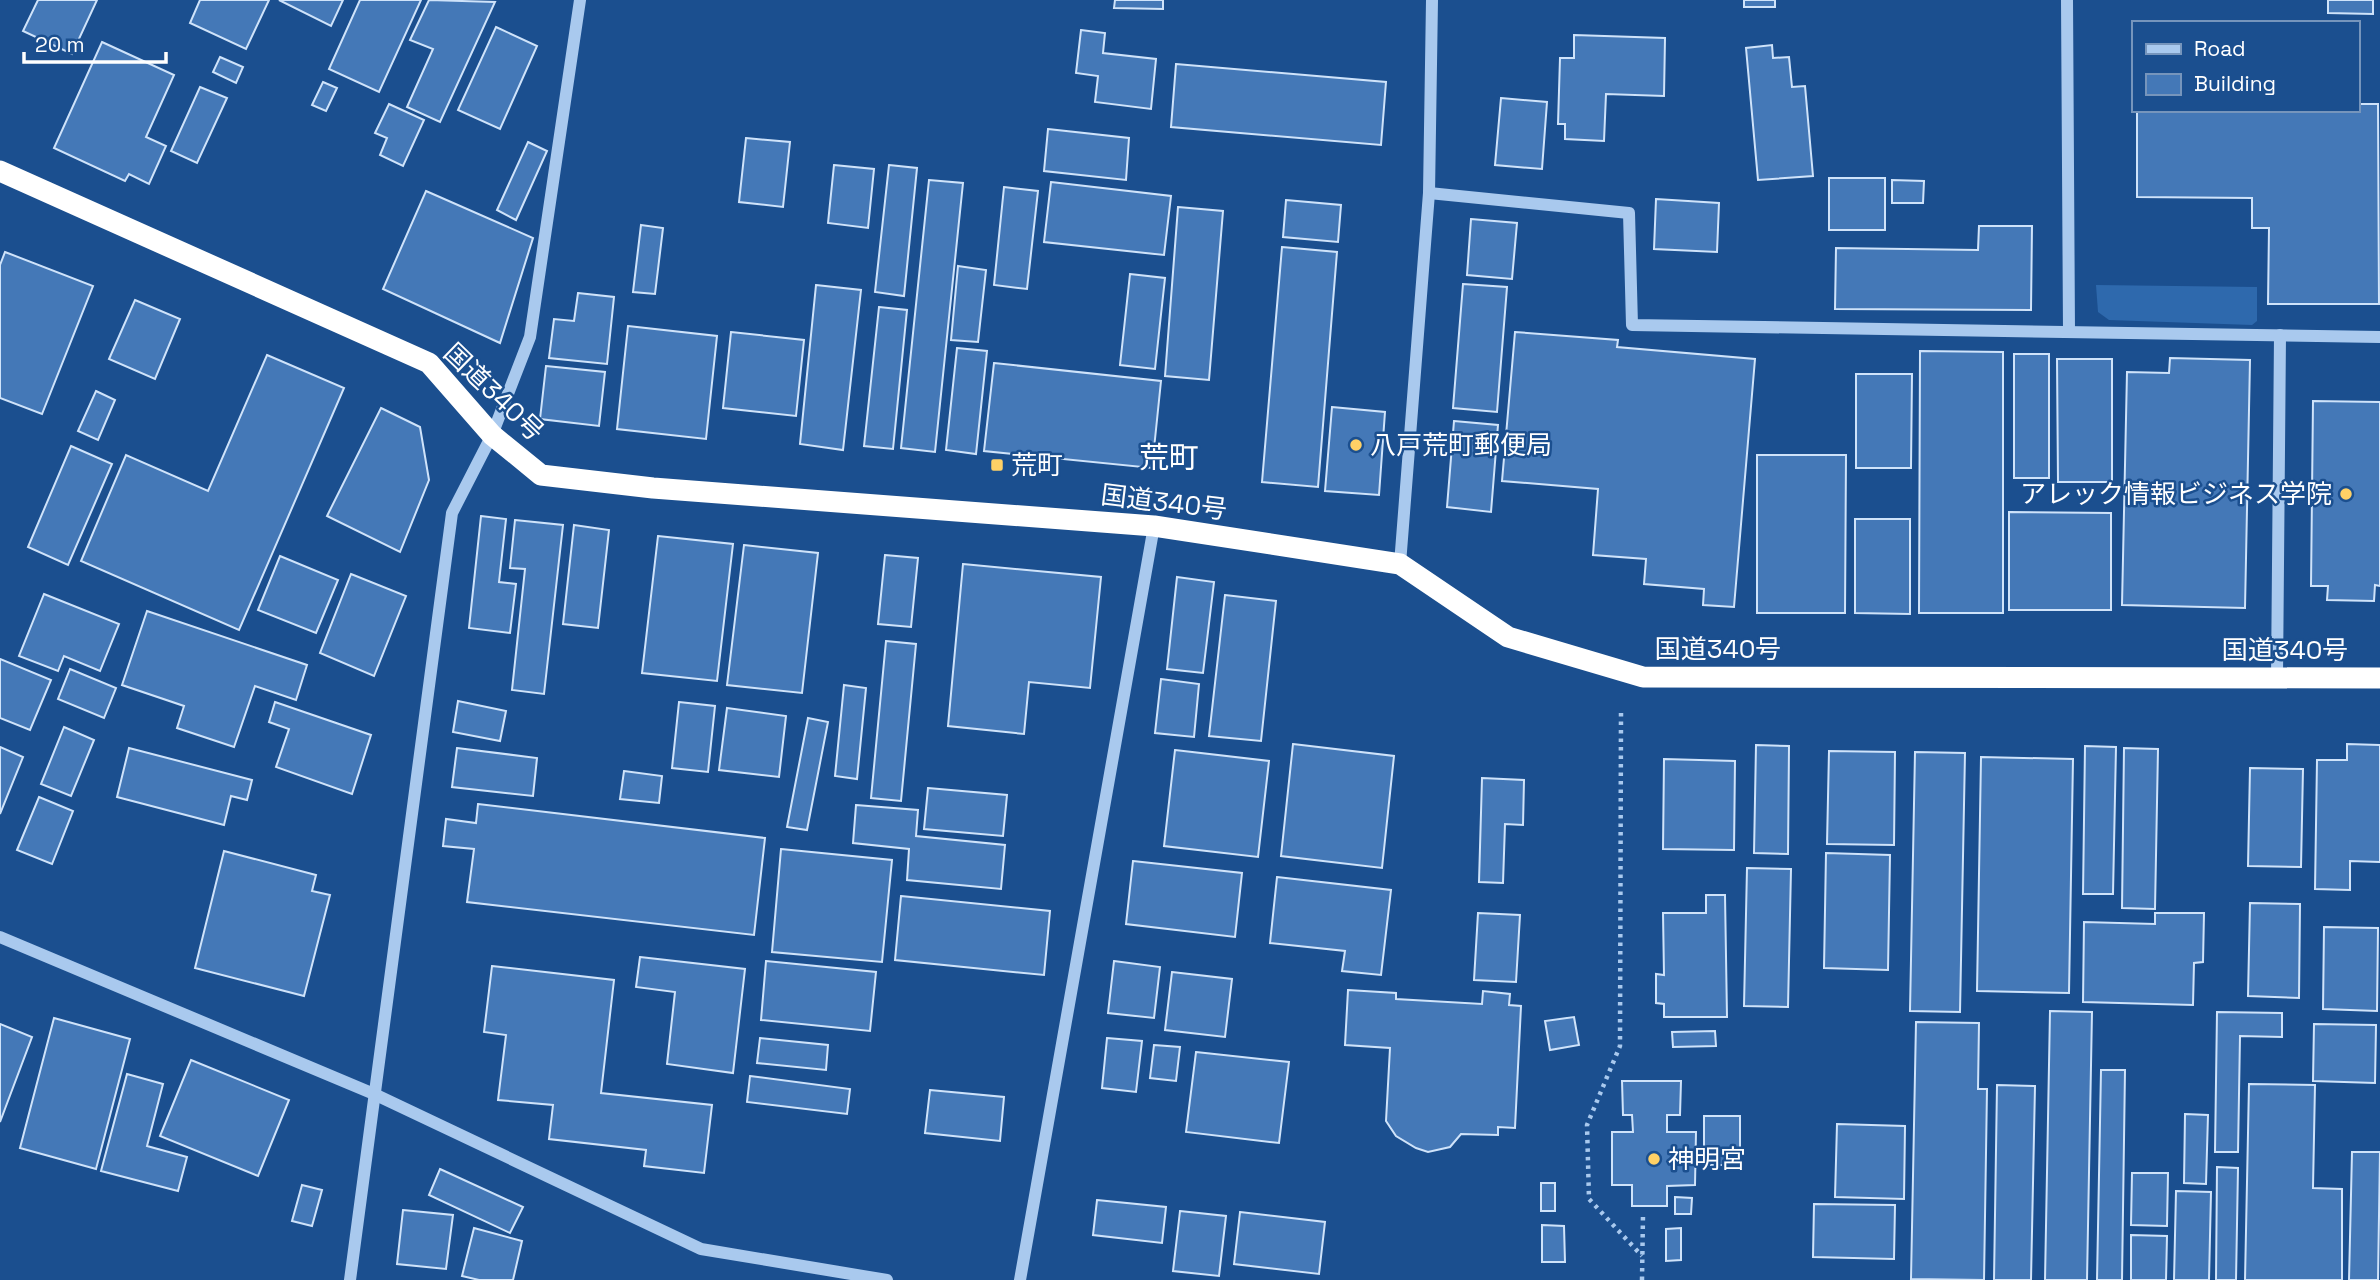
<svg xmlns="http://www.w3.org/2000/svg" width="2380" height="1280" font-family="'Space Grotesk','Noto Sans JP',sans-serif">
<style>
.green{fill:#2e69ad}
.building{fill:#4478b7;stroke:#cfe3fa;stroke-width:2}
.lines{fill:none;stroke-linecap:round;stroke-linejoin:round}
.path{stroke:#a9c9ee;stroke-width:4.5;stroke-dasharray:3.5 5;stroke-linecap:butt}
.minor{stroke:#a9c9ee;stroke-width:12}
.highway{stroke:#fff;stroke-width:21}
.poi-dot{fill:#ffd166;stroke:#1b4f8f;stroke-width:2.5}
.labels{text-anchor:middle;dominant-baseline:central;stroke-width:5;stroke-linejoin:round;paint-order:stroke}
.street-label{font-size:26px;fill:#fff;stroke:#1b4f8f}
.poi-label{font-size:26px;fill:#fff;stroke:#1b4f8f;text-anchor:start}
.quarter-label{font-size:30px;fill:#fff;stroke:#1b4f8f}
</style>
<rect width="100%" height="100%" fill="#1b4f8f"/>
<polygon class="green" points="2096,285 2257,287 2257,321 2252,325 2109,320 2098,312"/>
<g class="building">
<polygon points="38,0 97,0 72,54 23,31"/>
<polygon points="200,0 269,0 246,49 190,23"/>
<polygon points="279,0 343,0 331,26"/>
<polygon points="360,0 421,0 379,92 329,69"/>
<polygon points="429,0 495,2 440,122 407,107 433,49 410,40"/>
<polygon points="1115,0 1163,0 1163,9 1114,8"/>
<rect x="1744" y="0" width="31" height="7"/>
<polygon points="2328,0 2373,0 2373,14 2328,13"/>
<polygon points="496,27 537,46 500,129 458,110"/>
<polygon points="1081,30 1105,33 1103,53 1156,59 1151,109 1095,102 1098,76 1076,73"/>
<polygon points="1574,35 1665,38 1664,96 1606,94 1604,141 1565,139 1565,124 1558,124 1560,58 1574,58"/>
<polygon points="102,42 174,75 146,137 166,146 149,184 129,174 125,181 54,148"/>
<polygon points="1772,45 1773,58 1789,57 1792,87 1805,86 1813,176 1758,180 1746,48"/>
<polygon points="220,57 243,67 236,83 213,72"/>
<polygon points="1176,64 1386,82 1381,145 1171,127"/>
<polygon points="323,82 337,88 326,111 312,105"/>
<polygon points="200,87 227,98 197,163 171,151"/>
<polygon points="1501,98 1547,102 1542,169 1495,165"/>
<polygon points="389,104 424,120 403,166 380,155 387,138 375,133"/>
<polygon points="2357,104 2378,104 2379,304 2268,304 2269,228 2252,228 2252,198 2137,197 2137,110 2357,110"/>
<polygon points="1048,129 1129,138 1126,180 1044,171"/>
<polygon points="746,138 790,142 783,207 739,202"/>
<polygon points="528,142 547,151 516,220 497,210"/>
<polygon points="834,165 874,169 868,228 828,223"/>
<polygon points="889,165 917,168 904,296 875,292"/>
<rect x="1829" y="178" width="56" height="52"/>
<polygon points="929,180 963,183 935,452 901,448"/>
<polygon points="1892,180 1924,181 1923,203 1892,203"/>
<polygon points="1051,182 1171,196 1164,255 1044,242"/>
<polygon points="1004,187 1038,191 1027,289 994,285"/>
<polygon points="426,191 533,238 500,343 383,289"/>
<polygon points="1656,199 1719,203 1717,252 1654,249"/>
<polygon points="1286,200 1341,205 1338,242 1283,237"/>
<polygon points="1178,207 1223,211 1209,380 1165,376"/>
<polygon points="1471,219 1517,223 1512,279 1467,275"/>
<polygon points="641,225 663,228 655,294 633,292"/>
<polygon points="1979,226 2032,226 2031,310 1835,309 1836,248 1978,250"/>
<polygon points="1282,247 1337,252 1318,487 1262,482"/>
<polygon points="5,252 93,286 42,414 0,398 0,265"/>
<polygon points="958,266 986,270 978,342 951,340"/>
<polygon points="1130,274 1165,278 1155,369 1120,365"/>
<polygon points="1463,284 1507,287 1497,412 1453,408"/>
<polygon points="816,285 861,290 843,450 800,444"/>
<polygon points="578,293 614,297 607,364 549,358 554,319 574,321"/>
<polygon points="135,300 180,319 155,379 109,359"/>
<polygon points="879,307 907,310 893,449 864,446"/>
<polygon points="628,326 717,336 706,439 617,429"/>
<polygon points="731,332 804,340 796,416 723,408"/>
<polygon points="1515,332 1618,340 1617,347 1755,359 1734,607 1703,605 1704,589 1644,584 1646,559 1593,555 1598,489 1502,481"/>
<polygon points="957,348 987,351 976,454 946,450"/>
<polygon points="1920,351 2003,352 2003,613 1919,613"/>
<rect x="2014" y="354" width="35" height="124"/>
<polygon points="267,355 344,388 239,630 81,561 126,455 208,491"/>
<polygon points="2170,358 2250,360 2245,608 2122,605 2127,372 2169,373"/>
<polygon points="2057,359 2112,359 2112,482 2058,482"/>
<polygon points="994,363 1161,381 1152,468 984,451"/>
<polygon points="546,366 605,372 599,426 540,419"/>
<polygon points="1856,374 1912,374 1911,468 1856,468"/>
<polygon points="96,391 115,400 98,440 78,431"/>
<polygon points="2313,401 2380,402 2380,586 2375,585 2374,601 2327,600 2328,586 2311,586"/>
<polygon points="1332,407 1385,412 1379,495 1325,491"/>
<polygon points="381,408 420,427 429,480 400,552 327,516"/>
<polygon points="1454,421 1498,425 1491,512 1447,507"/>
<polygon points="71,446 112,464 68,565 28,547"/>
<polygon points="1757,455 1846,455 1845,613 1757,613"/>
<polygon points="2009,512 2111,513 2111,610 2009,610"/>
<polygon points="481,516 506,519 499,582 516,584 510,633 469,628"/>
<polygon points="1855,519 1910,519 1910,614 1855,613"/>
<polygon points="515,520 563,525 544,694 512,690 525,569 510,568"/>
<polygon points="574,525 609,530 598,628 563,624"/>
<polygon points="658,536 733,544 717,681 642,673"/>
<polygon points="744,545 818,553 802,693 727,685"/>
<polygon points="885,555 918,558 911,627 878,624"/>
<polygon points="280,556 338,580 316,633 258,610"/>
<polygon points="963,564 1101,577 1090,688 1029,682 1024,734 948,726"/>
<polygon points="351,574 406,596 374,676 320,653"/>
<polygon points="1177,577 1214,582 1203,673 1167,669"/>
<polygon points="44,594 119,624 100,671 64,656 58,671 19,656"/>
<polygon points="1225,595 1276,601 1261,741 1209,736"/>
<polygon points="147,611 307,665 296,700 255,686 234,747 177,728 184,706 122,685"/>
<polygon points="886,641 916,644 901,801 871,798"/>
<polygon points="0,659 51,680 30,730 0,718"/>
<polygon points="70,669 116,688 104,718 58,699"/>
<polygon points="1161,679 1199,684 1194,737 1155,733"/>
<polygon points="844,685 866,688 857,779 835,776"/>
<polygon points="458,701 506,711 500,741 453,732"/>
<polygon points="275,702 371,735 352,794 276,767 289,729 269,722"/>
<polygon points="679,702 715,706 708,772 672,768"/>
<polygon points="727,708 786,716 779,777 719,770"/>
<polygon points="808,718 828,722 807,830 787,827"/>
<polygon points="64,727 94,740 71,796 41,784"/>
<polygon points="1293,744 1394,756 1382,868 1281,856"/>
<polygon points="2347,744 2380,745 2380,862 2350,861 2350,890 2315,889 2317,760 2347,760"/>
<polygon points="1756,745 1789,746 1788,854 1754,853"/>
<polygon points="2085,746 2116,747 2113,894 2083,894"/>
<polygon points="0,747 23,757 0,814"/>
<polygon points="129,748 252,780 247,800 231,796 224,825 117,797"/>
<polygon points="457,748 537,758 533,796 452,787"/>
<polygon points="2124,748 2158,749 2155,909 2122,908"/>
<polygon points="1175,750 1269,761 1258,857 1164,846"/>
<polygon points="1829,751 1895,752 1894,845 1827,844"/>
<polygon points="1915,752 1965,753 1960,1012 1910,1011"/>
<polygon points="1981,757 2073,759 2069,993 1977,991"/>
<polygon points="1664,759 1735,761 1734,850 1663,849"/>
<polygon points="2250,768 2303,769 2301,867 2248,866"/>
<polygon points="624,771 662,776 659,803 620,799"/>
<polygon points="1482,778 1524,780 1523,825 1505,824 1503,883 1479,882"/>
<polygon points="928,788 1007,795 1003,836 924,829"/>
<polygon points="39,797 73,811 52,864 17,850"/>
<polygon points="478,804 765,838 754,935 467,902 474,849 443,846 446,819 476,823"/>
<polygon points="856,805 918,810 916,836 1005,845 1001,889 907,880 909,849 853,843"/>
<polygon points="781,849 892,860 882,962 772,952"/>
<polygon points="224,851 316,875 312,891 330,895 304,996 195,968"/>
<polygon points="1826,853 1890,855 1888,970 1824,968"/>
<polygon points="1133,861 1242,873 1235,937 1126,924"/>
<polygon points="1747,868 1791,869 1788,1007 1744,1006"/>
<polygon points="1277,877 1391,890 1381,975 1342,971 1345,951 1270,943"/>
<polygon points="1706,895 1725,895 1727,1017 1664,1017 1664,1004 1656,1003 1656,974 1664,975 1663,913 1706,913"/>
<polygon points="901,896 1050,911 1044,975 895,960"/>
<polygon points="2250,903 2300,904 2299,998 2248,996"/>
<polygon points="1478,913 1520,915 1516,982 1474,980"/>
<polygon points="2155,913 2204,913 2203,962 2194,963 2193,1005 2083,1002 2084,922 2155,924"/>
<polygon points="2324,927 2378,928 2377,1011 2323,1009"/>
<polygon points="640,957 745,969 733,1073 667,1064 675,992 636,987"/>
<polygon points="766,961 876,972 870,1031 761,1020"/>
<polygon points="1114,961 1160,967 1154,1018 1108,1013"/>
<polygon points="492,966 614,980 601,1093 712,1105 704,1173 644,1166 646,1150 549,1139 553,1105 498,1100 506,1035 484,1032"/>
<polygon points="1172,972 1232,979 1225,1037 1165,1030"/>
<polygon points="1348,990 1396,993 1396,999 1482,1004 1483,991 1510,994 1509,1005 1521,1006 1515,1128 1498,1127 1498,1135 1461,1134 1450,1147 1428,1152 1416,1148 1396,1136 1386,1121 1390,1048 1345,1045"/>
<polygon points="2050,1011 2092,1012 2087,1280 2045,1280"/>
<polygon points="2217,1012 2282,1013 2282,1037 2240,1036 2238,1152 2215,1152"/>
<polygon points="1574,1017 1579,1045 1550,1050 1545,1021"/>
<polygon points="54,1018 130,1039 96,1169 20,1148"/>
<polygon points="1916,1022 1979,1023 1978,1089 1987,1089 1984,1280 1911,1279"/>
<polygon points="0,1024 32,1037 0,1122"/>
<polygon points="2314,1024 2376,1025 2375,1083 2313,1081"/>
<polygon points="1715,1031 1716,1046 1673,1047 1672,1032"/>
<polygon points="760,1038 828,1045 826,1070 757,1063"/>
<polygon points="1107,1038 1142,1041 1136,1092 1102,1088"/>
<polygon points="1154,1045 1180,1047 1176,1081 1150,1078"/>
<polygon points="1196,1052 1289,1062 1279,1143 1186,1132"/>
<polygon points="191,1060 289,1100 258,1176 160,1136"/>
<polygon points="2101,1070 2125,1070 2122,1280 2097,1280"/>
<polygon points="127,1074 163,1084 147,1146 187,1157 178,1191 101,1171"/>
<polygon points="750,1076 850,1089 847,1114 747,1102"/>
<polygon points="1622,1081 1681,1081 1680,1115 1667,1115 1667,1132 1696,1132 1695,1185 1667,1186 1667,1206 1632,1206 1632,1185 1612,1185 1612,1132 1633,1132 1632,1115 1623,1115"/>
<polygon points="2249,1084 2315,1085 2313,1188 2342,1189 2342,1280 2245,1280"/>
<polygon points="1997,1085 2035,1086 2031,1280 1994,1280"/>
<polygon points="930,1090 1004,1097 1000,1141 925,1133"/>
<polygon points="2185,1114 2208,1115 2206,1184 2184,1183"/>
<rect x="1704" y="1116" width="36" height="49"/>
<polygon points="1837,1124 1905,1126 1904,1199 1835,1197"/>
<polygon points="2352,1152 2380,1152 2378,1280 2349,1280"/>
<polygon points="2217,1167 2238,1168 2236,1280 2216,1280"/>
<polygon points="440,1169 523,1207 510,1233 429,1195"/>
<polygon points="2132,1173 2168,1173 2167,1226 2131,1225"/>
<rect x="1541" y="1183" width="14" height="28"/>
<polygon points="302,1185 322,1190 312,1226 292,1221"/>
<polygon points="2176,1191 2211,1192 2209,1280 2174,1280"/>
<polygon points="1675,1197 1692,1198 1691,1214 1675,1214"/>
<polygon points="1097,1200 1166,1207 1162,1243 1093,1235"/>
<polygon points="1814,1204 1895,1205 1894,1259 1813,1257"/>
<polygon points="403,1210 453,1215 446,1269 397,1264"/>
<polygon points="1180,1211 1226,1216 1219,1276 1173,1271"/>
<polygon points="1240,1212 1325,1222 1319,1274 1234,1264"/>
<polygon points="1542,1225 1564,1226 1565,1262 1542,1262"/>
<polygon points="474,1228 522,1241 513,1280 479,1280 462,1276"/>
<polygon points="1681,1228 1681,1260 1666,1261 1666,1229"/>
<polygon points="2131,1235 2167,1236 2166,1280 2131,1280"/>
</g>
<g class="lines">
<g class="path">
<polyline points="1621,713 1620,1046 1587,1125 1589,1199 1642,1256"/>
<polyline points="1642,1280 1643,1215"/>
</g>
<g class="minor">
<polyline points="2067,0 2069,332"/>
<polyline points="1429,193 1629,213 1632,325 2380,337"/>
<polyline points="1400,564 1429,193 1432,0"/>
<polyline points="2277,678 2280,335"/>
<polyline points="0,937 374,1094 701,1249 887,1280"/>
<polyline points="350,1280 452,513 492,435 530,337 580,0"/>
<polyline points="1020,1280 1154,526"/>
</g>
<polyline class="highway" points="0,171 429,363 492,435 541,475 653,488 1154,526 1400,564 1508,637 1643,677 2380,678"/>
</g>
<g class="poi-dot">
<circle cx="1356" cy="445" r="7"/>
<rect x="990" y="458" width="14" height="14" rx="3.5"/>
<circle cx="2346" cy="494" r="7"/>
<circle cx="1654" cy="1159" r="7"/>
</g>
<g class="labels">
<g class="street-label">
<text transform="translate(494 392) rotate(44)">国道340号</text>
<text transform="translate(1164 502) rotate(7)">国道340号</text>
<text x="1718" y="649">国道340号</text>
<text x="2285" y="650">国道340号</text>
</g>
<g class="poi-label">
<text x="1370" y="445">八戸荒町郵便局</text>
<text x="1011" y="465">荒町</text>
<text x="2332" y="494" text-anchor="end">アレック情報ビジネス学院</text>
<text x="1668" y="1159">神明宮</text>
</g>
<g class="quarter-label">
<text x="1169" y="457">荒町</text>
</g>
</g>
<rect x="2132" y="21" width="228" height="91" fill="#1b4f8f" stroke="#7695bc" stroke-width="2"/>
<rect x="2146" y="44" width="35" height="10" fill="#a9c9ee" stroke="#7695bc" stroke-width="2"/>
<text x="2194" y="56" font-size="21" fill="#ffffff">Road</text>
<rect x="2146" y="74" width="35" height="21" fill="#4478b7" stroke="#7695bc" stroke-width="2"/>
<text x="2194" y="91" font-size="21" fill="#ffffff">Building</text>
<path d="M24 52v10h142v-10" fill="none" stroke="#ffffff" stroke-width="3.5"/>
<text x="35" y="52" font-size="21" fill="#ffffff" stroke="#1b4f8f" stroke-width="5" paint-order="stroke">20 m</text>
</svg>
